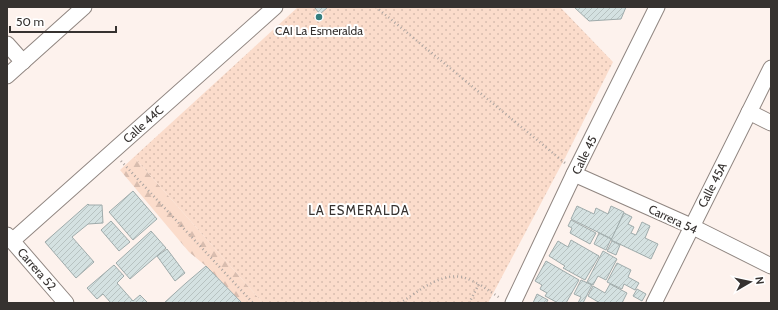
<svg xmlns="http://www.w3.org/2000/svg" width="778" height="310" font-family="Cabin,sans-serif">
<style>
.forest{fill:url(#forest-firs)}
.park{fill:url(#park-dots)}
.building{fill:url(#building-hatch);stroke:#9fabab}
.lines{fill:none;stroke-linecap:round;stroke-linejoin:round}
.minor-casing{stroke:#908681;stroke-width:17}
.path{stroke:#aba39f;stroke-width:2.5;stroke-dasharray:1 3;stroke-linecap:butt}
.minor{stroke:#fff;stroke-width:15}
.poi-dot{fill:#357e7f;stroke:#fff;stroke-width:1.5}
.labels{text-anchor:middle;dominant-baseline:central;stroke-width:4;stroke-linejoin:round;paint-order:stroke}
.poi-label{font-size:12px;fill:#363230;stroke:#fff}
.street-label{font-size:12px;fill:#363230;stroke:#fff}
.neighbourhood-label{font-size:13px;letter-spacing:1px;fill:#363230;stroke:#fff}
</style>
<defs>
<pattern id="forest-firs" width="22" height="20" patternUnits="userSpaceOnUse"><rect width="22" height="20" fill="#fbdccb"/><path d="M5 1l3.5 6h-7zM16 11l3.5 6h-7z" fill="#d8bdaf"/></pattern>
<pattern id="park-dots" width="8" height="8" patternUnits="userSpaceOnUse"><rect width="8" height="8" fill="#fbdccb"/><path d="M2 2h.1M6 6h.1" fill="none" stroke="#d8bdaf" stroke-width="1.8" stroke-linecap="round"/></pattern>
<pattern id="building-hatch" width="6" height="6" patternUnits="userSpaceOnUse"><rect width="6" height="6" fill="#d4e1e1"/><path d="M-1 1l2-2M0 6l6-6M5 7l2-2" fill="none" stroke="#b7c2c1"/></pattern>
</defs>
<rect width="100%" height="100%" fill="#fdf2ed"/>
<polygon class="forest" points="134,157 263,303 242,303 206,266 189,252 120,170"/>
<polygon class="park" points="298,7 560,7 613,62 566,156 488,303 263,303 134,157"/>
<g class="building">
<polygon points="314,7 328,7 320,14"/>
<polygon points="574,7 626,7 621,19 589,21"/>
<polygon points="133,191 157,219 133,240 109,212"/>
<polygon points="88,204 89,205 102,205 103,223 88,224 72,237 94,262 76,278 45,242"/>
<polygon points="577,206 594,214 596,208 608,214 611,206 624,212 612,239 571,219"/>
<polygon points="624,213 632,217 628,224 634,227 631,233 636,235 642,222 650,226 645,238 658,244 651,259 611,240"/>
<polygon points="571,220 596,233 590,244 570,233 572,228 568,226"/>
<polygon points="111,221 130,242 119,251 101,230"/>
<polygon points="151,231 166,248 130,279 116,263"/>
<polygon points="599,233 611,239 606,250 594,244"/>
<polygon points="571,240 599,256 585,280 563,268 565,266 549,256 558,241 568,247"/>
<polygon points="612,241 620,245 616,255 607,251"/>
<polygon points="167,249 185,273 175,281 157,256"/>
<polygon points="603,251 617,259 606,280 598,276 593,285 587,282"/>
<polygon points="546,261 579,280 566,303 558,303 545,296 547,293 540,289 542,285 535,281"/>
<polygon points="617,263 631,270 628,277 639,283 635,290 624,284 622,289 607,282"/>
<polygon points="114,265 124,276 117,283 133,301 140,295 148,303 111,303 103,294 97,299 87,288"/>
<polygon points="206,266 242,303 164,303 186,283"/>
<polygon points="581,280 592,285 583,303 578,303 581,297 574,294"/>
<polygon points="610,284 627,293 622,303 600,303 588,296 593,286 605,293"/>
<polygon points="637,289 646,294 642,301 633,296"/>
<polygon points="537,294 548,300 546,303 533,303"/>
</g>
<g class="lines">
<g class="minor-casing">
<g id="minor">
<polyline points="7,44 23,62"/>
<polyline points="7,76 84,7"/>
<polyline points="749,112 771,123"/>
<polyline points="574,174 691,226 771,266"/>
<polyline points="7,235 66,303"/>
<polyline points="12,241 275,7"/>
<polyline points="513,303 574,174 657,7"/>
<polyline points="654,303 771,68"/>
</g>
</g>
<g class="path">
<polyline points="376,7 565,163"/>
<polyline points="121,161 253,303"/>
<path d="M 400,303 C 418,292 439,273 462,277 C 467,278 474,282 479,284"/>
<polyline points="469,303 479,284 500,298"/>
</g>
<use href="#minor" class="minor"/>
</g>
<circle class="poi-dot" cx="319" cy="17" r="4"/>
<g class="labels">
<g class="poi-label">
<text x="319" y="30">CAI La Esmeralda</text>
</g>
<g class="street-label">
<text transform="translate(143 124) rotate(-42)">Calle 44C</text>
<text transform="translate(584 155) rotate(-64)">Calle 45</text>
<text transform="translate(712 185) rotate(-63)">Calle 45A</text>
<text transform="translate(673 219) rotate(25)">Carrera 54</text>
<text transform="translate(37 269) rotate(49)">Carrera 52</text>
</g>
<g class="neighbourhood-label">
<text x="359" y="210">LA ESMERALDA</text>
</g>
</g>
<rect width="778" height="310" fill="none" stroke="#363230" stroke-width="16"/>
<g transform="translate(750 282) rotate(81)" stroke="#ffffff" stroke-width="3" paint-order="stroke">
<path d="M0-3L7 15L0 10L-7 15Z" fill="#363230"/>
<text y="-6" font-size="11" font-weight="bold" text-anchor="middle" fill="#363230">N</text>
</g>
<path d="M10 26v6h106v-6" fill="none" stroke="#363230" stroke-width="2"/>
<text x="16" y="26" font-size="12" fill="#363230" stroke="#ffffff" stroke-width="3" paint-order="stroke">50 m</text>
</svg>
